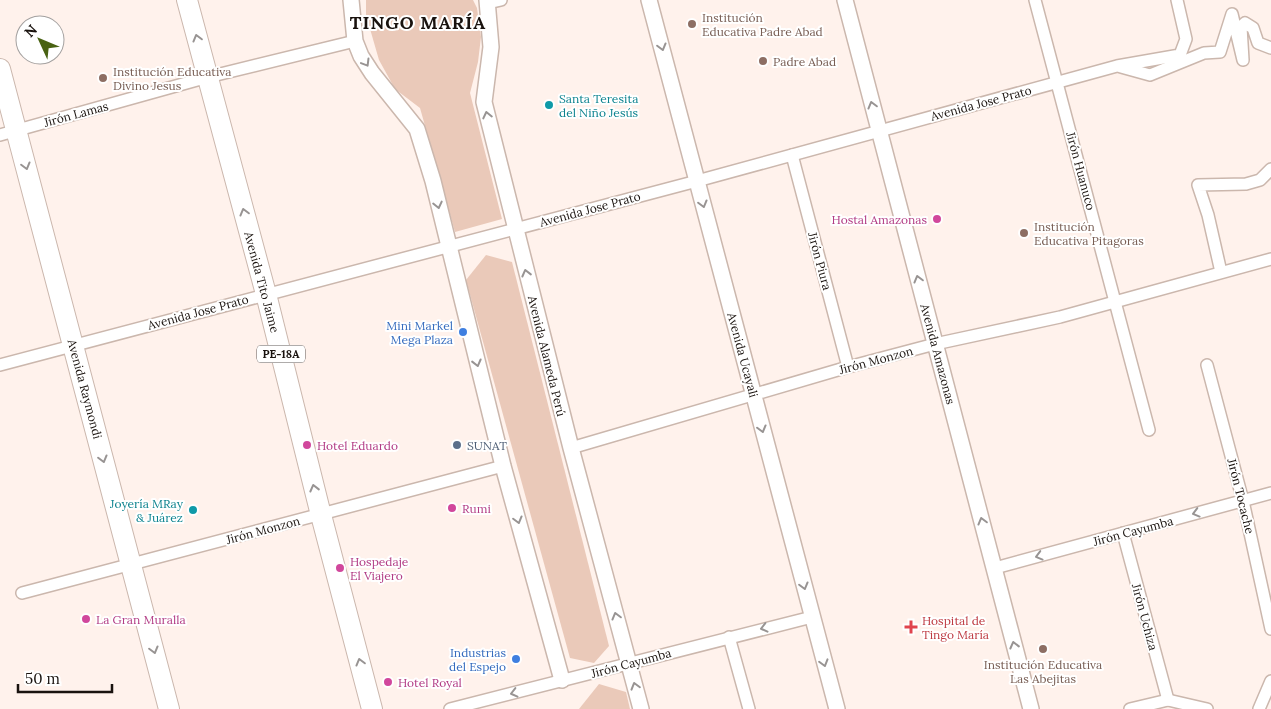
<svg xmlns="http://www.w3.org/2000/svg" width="1271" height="709" font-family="Lora,serif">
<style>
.green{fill:#eac9b9}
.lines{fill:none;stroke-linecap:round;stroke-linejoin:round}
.minor-casing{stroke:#cbb7ad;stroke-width:14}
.tertiary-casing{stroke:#cbb7ad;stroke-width:18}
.trunk-casing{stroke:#cbb7ad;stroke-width:22}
.minor{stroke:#fff;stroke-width:11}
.tertiary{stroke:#fff;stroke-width:15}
.trunk{stroke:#fff;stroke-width:20}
.oneway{stroke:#989493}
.education-dot{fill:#8d6e63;stroke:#fff;stroke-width:2}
.culture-dot{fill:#0f9aa8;stroke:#fff;stroke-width:2}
.hotel-dot{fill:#d1479c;stroke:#fff;stroke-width:2}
.shop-dot{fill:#3f7fe0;stroke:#fff;stroke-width:2}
.service-dot{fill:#5c6f8a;stroke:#fff;stroke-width:2}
.health-dot{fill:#e0444e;stroke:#fff;stroke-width:2}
.labels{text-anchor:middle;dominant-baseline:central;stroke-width:4;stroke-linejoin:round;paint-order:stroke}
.shield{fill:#fff;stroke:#5e5956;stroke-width:1}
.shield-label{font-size:11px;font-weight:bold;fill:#19120e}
.education-label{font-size:12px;fill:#785e54;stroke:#fff;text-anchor:start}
.culture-label{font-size:12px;fill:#0d838f;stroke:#fff;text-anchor:start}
.street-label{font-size:12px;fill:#19120e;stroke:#fff}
.hotel-label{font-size:12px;fill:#b23c85;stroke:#fff;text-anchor:start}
.shop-label{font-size:12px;fill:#366cbe;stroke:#fff;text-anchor:end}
.service-label{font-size:12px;fill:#4e5e75;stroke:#fff;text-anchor:start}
.health-label{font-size:12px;fill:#be3a42;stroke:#fff;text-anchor:start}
.district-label{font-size:18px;font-weight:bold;letter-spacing:1px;fill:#19120e;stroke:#fff}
</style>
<rect width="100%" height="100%" fill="#fff2ec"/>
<g class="green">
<polygon points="366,0 473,0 477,8 481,37 478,62 470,93 502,219 455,232 420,108 395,89 379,60 366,15"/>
<polygon points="486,255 512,262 609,646 594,663 570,658 466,280"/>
<polygon points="599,684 626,692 630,709 579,709"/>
</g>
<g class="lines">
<g class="minor-casing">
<g id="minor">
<polyline points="1035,0 1149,430"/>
<polyline points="488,3 501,0"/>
<polyline points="1121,67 1150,75 1204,53 1220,52 1232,14 1243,60 1241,27 1245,23 1253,28 1258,43 1271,48"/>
<polyline points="0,135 208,77 355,41"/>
<polyline points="792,155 848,367"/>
<polyline points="1221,272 1208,215 1198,185 1246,184 1260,180 1271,169"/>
<polyline points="0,365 697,181 1117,66 1180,55 1186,39 1177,0"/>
<polyline points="1207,365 1243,501 1271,629"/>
<polyline points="571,448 848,367 935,344 1060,317 1271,259"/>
<polyline points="1123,533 1168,700"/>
<polyline points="995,568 1271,493"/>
<polyline points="22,593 503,466"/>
<polyline points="729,637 749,709"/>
<polyline points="450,709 812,617"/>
<polyline points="1130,709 1168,700 1207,709"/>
<polyline points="1259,709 1271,681"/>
</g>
</g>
<g class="tertiary-casing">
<g id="tertiary">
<polyline points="351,0 355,41 361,56 372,73 417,129 433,181 503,466 562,680"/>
<polyline points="487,0 491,47 484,102 571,448 641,709"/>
<polyline points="649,0 837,709"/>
<polyline points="845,0 1031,709"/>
</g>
</g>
<g class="trunk-casing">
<g id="trunk">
<polyline points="187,0 266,294 321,515 372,709"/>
<polyline points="0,69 169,709"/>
</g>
</g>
<use href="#minor" class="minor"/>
<use href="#tertiary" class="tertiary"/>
<use href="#trunk" class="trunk"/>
</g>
<defs><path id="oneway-chevron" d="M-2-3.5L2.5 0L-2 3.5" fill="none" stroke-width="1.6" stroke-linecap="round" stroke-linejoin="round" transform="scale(1.25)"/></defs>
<g class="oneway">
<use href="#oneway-chevron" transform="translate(197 38) rotate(-105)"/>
<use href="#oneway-chevron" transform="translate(662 47) rotate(75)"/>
<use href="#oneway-chevron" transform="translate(366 63) rotate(59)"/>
<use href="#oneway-chevron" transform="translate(872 105) rotate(-105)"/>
<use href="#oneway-chevron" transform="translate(487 115) rotate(-103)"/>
<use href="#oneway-chevron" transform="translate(26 166) rotate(75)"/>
<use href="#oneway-chevron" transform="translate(703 204) rotate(75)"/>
<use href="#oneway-chevron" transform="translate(438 205) rotate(77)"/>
<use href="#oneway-chevron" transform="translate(244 212) rotate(-105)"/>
<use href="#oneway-chevron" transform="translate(526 273) rotate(-104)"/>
<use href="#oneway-chevron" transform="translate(918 279) rotate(-105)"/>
<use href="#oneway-chevron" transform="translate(477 363) rotate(76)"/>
<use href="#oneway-chevron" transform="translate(762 429) rotate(75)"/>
<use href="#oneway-chevron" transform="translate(103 459) rotate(75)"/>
<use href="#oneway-chevron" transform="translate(314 488) rotate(-104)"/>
<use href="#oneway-chevron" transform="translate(1196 513) rotate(165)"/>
<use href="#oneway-chevron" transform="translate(518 520) rotate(75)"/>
<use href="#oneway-chevron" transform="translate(982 521) rotate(-105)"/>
<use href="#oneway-chevron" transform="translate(1039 556) rotate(165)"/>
<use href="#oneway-chevron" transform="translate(804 586) rotate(75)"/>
<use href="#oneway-chevron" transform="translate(616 616) rotate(-105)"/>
<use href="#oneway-chevron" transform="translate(764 628) rotate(166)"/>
<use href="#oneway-chevron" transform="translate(1014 645) rotate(-104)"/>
<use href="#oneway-chevron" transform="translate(154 650) rotate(75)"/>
<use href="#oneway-chevron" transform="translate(360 662) rotate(-105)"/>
<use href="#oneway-chevron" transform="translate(824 663) rotate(74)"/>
<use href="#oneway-chevron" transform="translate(635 686) rotate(-106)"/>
<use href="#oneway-chevron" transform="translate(514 693) rotate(166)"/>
</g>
<g class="education-dot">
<circle cx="692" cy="24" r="5"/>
<circle cx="763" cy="61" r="5"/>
<circle cx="103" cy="78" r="5"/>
<circle cx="1024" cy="233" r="5"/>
<circle cx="1043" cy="649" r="5"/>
</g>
<g class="culture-dot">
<circle cx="549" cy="105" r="5"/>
<circle cx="193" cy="510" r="5"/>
</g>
<g class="hotel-dot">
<circle cx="937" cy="219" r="5"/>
<circle cx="307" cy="445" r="5"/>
<circle cx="452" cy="508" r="5"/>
<circle cx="340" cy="568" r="5"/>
<circle cx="86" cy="619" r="5"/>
<circle cx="388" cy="682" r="5"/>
</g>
<g class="shop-dot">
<circle cx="463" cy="332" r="5"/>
<circle cx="516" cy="659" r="5"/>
</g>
<circle class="service-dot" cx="457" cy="445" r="5"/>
<path class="health-dot" d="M908.5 619.5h5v5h5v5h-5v5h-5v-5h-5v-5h5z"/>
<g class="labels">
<rect class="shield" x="257" y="345.5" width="48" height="17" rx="4"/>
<g class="shield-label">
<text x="281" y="354">PE-18A</text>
</g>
<g class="education-label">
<text x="702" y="17">Institución<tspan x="702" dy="14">Educativa Padre Abad</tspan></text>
<text x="773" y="61">Padre Abad</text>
<text x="113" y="71">Institución Educativa<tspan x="113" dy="14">Divino Jesus</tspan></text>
<text x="1034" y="226">Institución<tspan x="1034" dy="14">Educativa Pitagoras</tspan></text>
<text x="1043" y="664" text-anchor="middle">Institución Educativa<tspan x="1043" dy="14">Las Abejitas</tspan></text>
</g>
<g class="culture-label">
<text x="559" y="98">Santa Teresita<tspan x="559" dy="14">del Niño Jesús</tspan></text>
<text x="183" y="503" text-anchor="end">Joyería MRay<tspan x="183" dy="14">&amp; Juárez</tspan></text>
</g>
<g class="street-label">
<text transform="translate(981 103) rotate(-15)">Avenida Jose Prato</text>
<text transform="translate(76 114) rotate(-15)">Jirón Lamas</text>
<text transform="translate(1081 171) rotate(75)">Jirón Huanuco</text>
<text transform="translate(590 209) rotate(-15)">Avenida Jose Prato</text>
<text transform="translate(820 261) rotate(75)">Jirón Piura</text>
<text transform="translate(262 282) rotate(75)">Avenida Tito Jaime</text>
<text transform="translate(198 312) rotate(-15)">Avenida Jose Prato</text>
<text transform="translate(938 354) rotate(75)">Avenida Amazonas</text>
<text transform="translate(743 355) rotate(75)">Avenida Ucayali</text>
<text transform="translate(547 356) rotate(76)">Avenida Alameda Perú</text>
<text transform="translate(876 360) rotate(-15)">Jirón Monzon</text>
<text transform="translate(85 389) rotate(75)">Avenida Raymondi</text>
<text transform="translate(1241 496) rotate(76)">Jirón Tocache</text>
<text transform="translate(263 530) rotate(-15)">Jirón Monzon</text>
<text transform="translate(1133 531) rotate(-15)">Jirón Cayumba</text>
<text transform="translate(1145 617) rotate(75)">Jirón Uchiza</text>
<text transform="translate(631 663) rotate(-15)">Jirón Cayumba</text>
</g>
<g class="hotel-label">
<text x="927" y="219" text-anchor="end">Hostal Amazonas</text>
<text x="317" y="445">Hotel Eduardo</text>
<text x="462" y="508">Rumi</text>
<text x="350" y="561">Hospedaje<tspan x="350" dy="14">El Viajero</tspan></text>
<text x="96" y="619">La Gran Muralla</text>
<text x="398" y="682">Hotel Royal</text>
</g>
<g class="shop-label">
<text x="453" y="325">Mini Markel<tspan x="453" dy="14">Mega Plaza</tspan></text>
<text x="506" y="652">Industrias<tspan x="506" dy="14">del Espejo</tspan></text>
</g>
<g class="service-label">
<text x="467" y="445">SUNAT</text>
</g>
<g class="health-label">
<text x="922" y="620">Hospital de<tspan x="922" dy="14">Tingo María</tspan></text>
</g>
<g class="district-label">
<text x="418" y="22">TINGO MARÍA</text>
</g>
</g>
<g transform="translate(40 40) rotate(314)"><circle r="24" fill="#ffffff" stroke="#a3a09f"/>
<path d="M0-4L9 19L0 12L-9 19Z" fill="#496212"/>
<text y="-8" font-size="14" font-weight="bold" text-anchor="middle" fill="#19120e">N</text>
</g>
<path d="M18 684v8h94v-8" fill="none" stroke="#19120e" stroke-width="2.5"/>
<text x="25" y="684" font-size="15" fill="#19120e" stroke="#ffffff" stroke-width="4" paint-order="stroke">50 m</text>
</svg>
